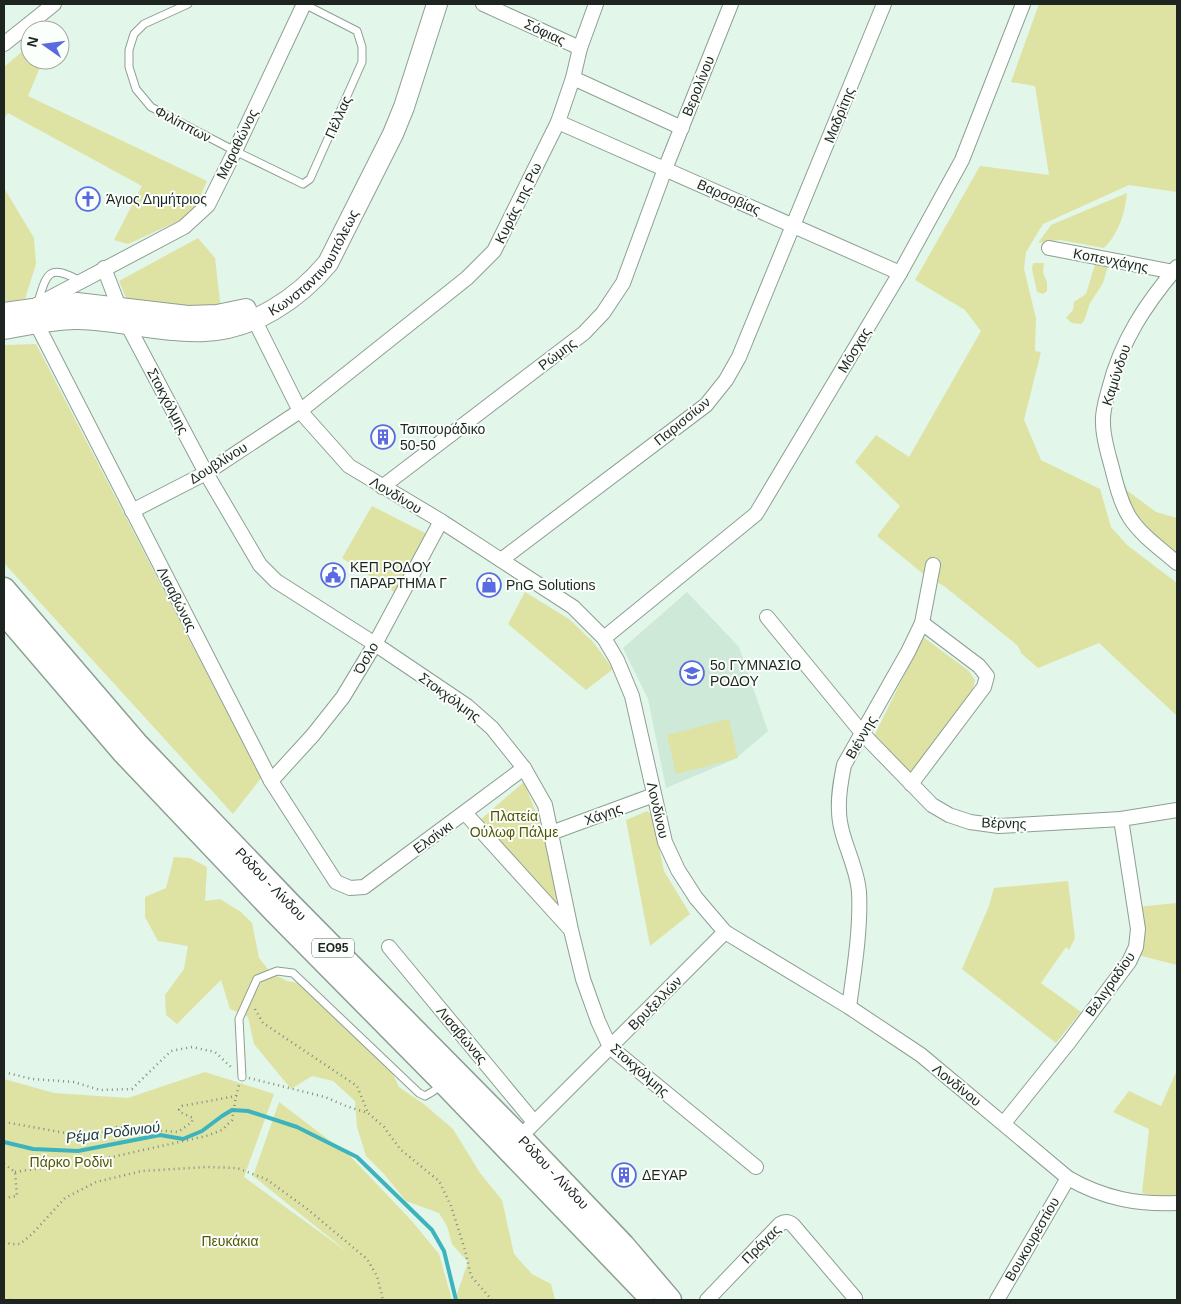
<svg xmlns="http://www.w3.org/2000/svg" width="1181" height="1304" font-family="Helvetica,sans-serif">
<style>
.built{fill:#cee9d8}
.green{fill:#dee3a3}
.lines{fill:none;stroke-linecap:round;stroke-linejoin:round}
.stream{stroke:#3db3be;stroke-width:4}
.service-casing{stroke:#8d9f94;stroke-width:9}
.minor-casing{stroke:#8d9f94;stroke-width:16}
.secondary-casing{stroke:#8d9f94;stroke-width:22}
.primary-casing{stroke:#8d9f94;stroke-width:25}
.path{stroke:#7f8c83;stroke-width:2.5;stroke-dasharray:1 4;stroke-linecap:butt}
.service{stroke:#fff;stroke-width:7}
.minor{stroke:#fff;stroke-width:14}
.secondary{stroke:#fff;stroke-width:20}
.primary{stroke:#fff;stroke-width:22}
.labels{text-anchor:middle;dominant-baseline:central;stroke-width:4;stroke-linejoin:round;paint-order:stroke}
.shield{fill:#fbfffc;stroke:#606662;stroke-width:1}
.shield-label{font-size:12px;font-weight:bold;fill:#1e2520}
.street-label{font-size:14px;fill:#1e2520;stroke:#fbfffc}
.poi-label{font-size:14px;fill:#1e2520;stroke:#fbfffc;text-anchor:start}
.park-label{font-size:14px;fill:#555704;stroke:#fbfffc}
.water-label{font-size:15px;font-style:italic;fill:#1e383b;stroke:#fbfffc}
</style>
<rect width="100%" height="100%" fill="#e2f6e9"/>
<polygon class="built" points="687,592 739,647 768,731 735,759 666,788 648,699 623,648"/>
<g class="green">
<polygon points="1039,4 1177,4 1177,192 1129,185 1043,224 1026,252 1024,269 1036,318 1035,351 1041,352 1024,420 1041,460 1100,489 1111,527 1127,545 1177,583 1177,716 1099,643 1038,668 1022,654 1017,645 944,586 927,577 877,536 900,506 855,462 876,435 909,457 981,331 965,310 915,280 980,166 1049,175 1035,86 1011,82"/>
<polygon points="30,45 30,60 43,60 28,96 207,181 192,215 128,244 114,240 142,186 8,113 4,119 4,67"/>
<polygon points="4,188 34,238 36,264 25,299 4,302"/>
<path d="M 1127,193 C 1125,213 1119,233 1104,248 L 1060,240 L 1038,243 L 1051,225 Z"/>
<polygon points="198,238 215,258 221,310 129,305 119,281"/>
<polygon points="1096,261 1109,263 1103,283 1090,303 1084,321 1081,324 1072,323 1066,318 1073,310 1074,302 1086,294"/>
<polygon points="1033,263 1044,263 1043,273 1047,282 1047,291 1043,294 1037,292 1032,269"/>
<polygon points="36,344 261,778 233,814 4,563 4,345"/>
<polygon points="1121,486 1156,512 1177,518 1177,565 1126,517"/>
<polygon points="372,506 427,534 396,593 342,558"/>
<polygon points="525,592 569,619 593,642 613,669 586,690 508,624"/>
<polygon points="923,637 969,671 975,680 972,693 908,777 873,738"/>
<polygon points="729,719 738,758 676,774 667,735"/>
<polygon points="524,782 540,823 562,907 555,912 480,820"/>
<polygon points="647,811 652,815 664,871 690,914 650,946 626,820"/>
<polygon points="174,857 190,858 207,867 205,901 220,899 241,912 252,923 259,958 271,973 287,981 304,984 387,1062 399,1087 425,1105 453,1129 480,1173 502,1200 514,1254 532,1274 551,1284 555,1300 458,1300 456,1297 468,1262 452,1244 447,1226 439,1213 406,1201 384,1174 366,1156 357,1127 355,1101 333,1081 312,1076 291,1089 254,1044 248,1017 230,1009 221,980 177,1024 166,1015 165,995 184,969 188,946 158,941 145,917 145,897 166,888"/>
<polygon points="1068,881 1075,938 1069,950 1066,947 1041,983 1081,1012 1056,1043 962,969 989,906 994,888"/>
<polygon points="1177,903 1177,965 1134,954 1137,907"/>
<polygon points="1177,1070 1177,1100 1176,1107 1177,1108 1177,1201 1142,1193 1149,1129 1113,1112 1129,1091 1161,1106"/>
<polygon points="205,1072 274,1094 244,1177 350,1254 253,1176 279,1102 350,1156 411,1220 439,1254 452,1300 4,1300 4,1079 54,1093 128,1098"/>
</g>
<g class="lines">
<polyline class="stream" points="4,1142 33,1149 78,1151 160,1135 183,1139 202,1131 222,1116 232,1110 248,1111 297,1127 357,1157 432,1230 444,1251 456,1300"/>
<g class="service-casing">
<g id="service">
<polyline points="188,4 144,24 134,34 129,50 129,67 136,89 151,107 235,151 303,184 310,179 362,62 362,47 357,31 304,4"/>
<path d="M 38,302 C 47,272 49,264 80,281"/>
<polyline points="242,1077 239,1019 257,979 277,971 293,973 419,1093 425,1096 432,1092 442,1085"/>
</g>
</g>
<g class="minor-casing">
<g id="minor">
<polyline points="304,4 235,151 208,205 184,227 29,309 271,781 336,882 350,888 364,887 524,768"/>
<polyline points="483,4 580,48"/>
<polyline points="4,44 54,4"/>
<polyline points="573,78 682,128"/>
<polyline points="558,122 900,273"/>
<polyline points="1049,248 1174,272"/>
<path d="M 1177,267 C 1145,305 1121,341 1109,389 C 1106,400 1102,412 1103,423 C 1103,438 1108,453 1112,468 C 1116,484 1121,504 1130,518 C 1142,536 1161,549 1177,563"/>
<polyline points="104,268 119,307 127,324 206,473 260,565 276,581 375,644 467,706 492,728 524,768 545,805 571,930 583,979 598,1021 610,1047 756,1167"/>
<path d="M 251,313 L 300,411 L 349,466 L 441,521 L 573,607 L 604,638 L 617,660 L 632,696 L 665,842 L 678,870 L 696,898 L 725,932 L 849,1007 L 921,1055 L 1068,1178 C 1103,1198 1137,1205 1177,1203"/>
<polyline points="382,487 584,333 603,313 623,283 665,169 731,4"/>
<polyline points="132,511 206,473 300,411 467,278 494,251 558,122 573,78 580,48 596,4"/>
<polyline points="501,560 706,405 726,380 739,357 884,4"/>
<polyline points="767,617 863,734 932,805 949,815 970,822 999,826 1121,819 1177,810"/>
<polyline points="604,638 756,514 900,273 962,160 1023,4"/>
<polyline points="271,781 313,735 343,697 375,644 441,521"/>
<polyline points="911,784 984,687 987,676 979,666 922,623"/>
<polyline points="465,813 570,929"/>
<polyline points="551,833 654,795"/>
<polyline points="389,947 534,1122"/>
<path d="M 849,1007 C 854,971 861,928 859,892 C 857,864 839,838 839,810 C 838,795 841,780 844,765 L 908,652 L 922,623 L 933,565"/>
<polyline points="1004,1123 1069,1042 1129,962 1136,947 1138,929 1121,819"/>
<polyline points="520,1137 725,932"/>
<path d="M 707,1300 L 780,1224 C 785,1221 788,1221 793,1225 L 855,1298"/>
<polyline points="997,1300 1068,1178"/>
</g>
</g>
<g class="secondary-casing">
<g id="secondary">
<polyline points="4,313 77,303 188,316 217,315 246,309"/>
<path id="s1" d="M 4,329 C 28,325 55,318 79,319 C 121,320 163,333 205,331 C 253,329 298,299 328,263 L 393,134 L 404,107 L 437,4"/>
</g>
</g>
<g class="primary-casing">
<g id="primary">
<path id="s2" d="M 4,589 L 136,743 L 289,903 L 520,1137 L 623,1245 L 670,1300"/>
<polyline points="4,613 124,753 276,913 444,1083 645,1292"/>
</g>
</g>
<g class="path">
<polyline points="255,1009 263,1023 357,1086 368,1113"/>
<polyline points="4,1072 32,1079 74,1082 100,1090 132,1089 171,1051 192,1047 215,1052 232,1068"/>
<polyline points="249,1078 325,1097 346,1106 368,1113 384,1127 400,1149 439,1181 451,1206 465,1250 471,1276 492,1300"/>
<polyline points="4,1122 88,1137 117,1127 178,1132 192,1122 193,1118 180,1112 179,1110 182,1106 236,1096 239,1085"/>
<polyline points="4,1164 15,1172 17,1196 4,1198"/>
<polyline points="15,1172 112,1157 206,1136 222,1130 232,1120 236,1096"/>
<polyline points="4,1241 10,1244 20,1244 32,1234 65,1198 96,1182 142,1171 206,1167 237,1168 266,1179 306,1208 367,1259 377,1276 383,1300"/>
<polyline points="4,1299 10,1300"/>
</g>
<use href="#service" class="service"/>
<use href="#minor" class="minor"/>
<use href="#secondary" class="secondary"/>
<use href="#primary" class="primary"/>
</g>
<defs>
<g id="church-ring" transform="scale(1.25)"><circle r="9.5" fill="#fbfffc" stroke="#5a6be2" stroke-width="1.5"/><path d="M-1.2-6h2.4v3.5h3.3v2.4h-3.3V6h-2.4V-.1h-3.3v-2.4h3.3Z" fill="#5a6be2"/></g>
<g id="building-ring" transform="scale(1.25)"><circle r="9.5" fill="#fbfffc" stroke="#5a6be2" stroke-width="1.5"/><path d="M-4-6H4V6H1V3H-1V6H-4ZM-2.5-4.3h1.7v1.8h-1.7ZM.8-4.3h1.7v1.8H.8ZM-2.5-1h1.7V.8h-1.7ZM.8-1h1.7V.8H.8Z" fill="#5a6be2"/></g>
<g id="civic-ring" transform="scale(1.25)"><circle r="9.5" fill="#fbfffc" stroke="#5a6be2" stroke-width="1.5"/><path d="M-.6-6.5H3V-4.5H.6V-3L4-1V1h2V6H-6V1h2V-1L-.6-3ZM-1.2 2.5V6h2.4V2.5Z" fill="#5a6be2"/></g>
<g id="shop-ring" transform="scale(1.25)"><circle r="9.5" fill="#fbfffc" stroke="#5a6be2" stroke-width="1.5"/><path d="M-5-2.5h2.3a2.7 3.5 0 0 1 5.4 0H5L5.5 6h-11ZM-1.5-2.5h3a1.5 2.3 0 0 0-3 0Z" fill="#5a6be2"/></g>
<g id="school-ring" transform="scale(1.25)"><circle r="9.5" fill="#fbfffc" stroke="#5a6be2" stroke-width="1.5"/><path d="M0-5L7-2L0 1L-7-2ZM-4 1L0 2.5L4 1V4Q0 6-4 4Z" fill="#5a6be2"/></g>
</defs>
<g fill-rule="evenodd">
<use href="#church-ring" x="88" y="199"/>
<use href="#building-ring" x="383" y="437"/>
<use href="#civic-ring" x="333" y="575"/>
<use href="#shop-ring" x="489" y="585"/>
<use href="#school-ring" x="692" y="673"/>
<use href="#building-ring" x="624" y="1175"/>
</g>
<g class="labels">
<rect class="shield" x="312" y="938.5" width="42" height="19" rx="4"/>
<g class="shield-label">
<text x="333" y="948">ΕΟ95</text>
</g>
<g class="street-label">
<text transform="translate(545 32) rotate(25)">Σόφιας</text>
<text transform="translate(698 86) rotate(-68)">Βερολίνου</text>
<text transform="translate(839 115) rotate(-68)">Μαδρίτης</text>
<text transform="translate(338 117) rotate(-66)">Πέλλας</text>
<text transform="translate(183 124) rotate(28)">Φιλίππων</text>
<text transform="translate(237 144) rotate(-64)">Μαραθώνος</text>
<text transform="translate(729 197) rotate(24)">Βαρσοβίας</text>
<text transform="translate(518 203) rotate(-64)">Κυράς της Ρω</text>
<text stroke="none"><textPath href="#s1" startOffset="338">Κωνσταντινουπόλεως</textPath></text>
<text transform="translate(1111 260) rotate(11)">Κοπενχάγης</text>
<text transform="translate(854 350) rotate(-59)">Μόσχας</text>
<text transform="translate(557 354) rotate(-37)">Ρώμης</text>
<text transform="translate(1116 375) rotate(-72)">Καμύνδου</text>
<text transform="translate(168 401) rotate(62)">Στοκχόλμης</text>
<text transform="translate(682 421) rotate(-39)">Παρισσίων</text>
<text transform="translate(218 463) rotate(-32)">Δουβλίνου</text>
<text transform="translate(396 495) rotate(31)">Λονδίνου</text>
<text transform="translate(177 599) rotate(63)">Λισαβώνας</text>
<text transform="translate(366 658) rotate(-60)">Όσλο</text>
<text transform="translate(450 697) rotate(36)">Στοκχόλμης</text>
<text transform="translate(861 737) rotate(-60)">Βιέννης</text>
<text transform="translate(658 810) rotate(77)">Λονδίνου</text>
<text transform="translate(603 814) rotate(-20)">Χάγης</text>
<text transform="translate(1004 823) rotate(2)">Βέρνης</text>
<text transform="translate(433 837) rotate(-36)">Ελσίνκι</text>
<text stroke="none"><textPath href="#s2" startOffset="398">Ρόδου - Λίνδου</textPath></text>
<text transform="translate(1110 984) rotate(-55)">Βελιγραδίου</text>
<text transform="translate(655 1003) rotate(-45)">Βρυξελλών</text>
<text transform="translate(462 1035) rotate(50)">Λισαβώνας</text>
<text transform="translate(640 1070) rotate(41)">Στοκχόλμης</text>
<text transform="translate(957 1085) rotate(39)">Λονδίνου</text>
<text stroke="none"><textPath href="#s2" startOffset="802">Ρόδου - Λίνδου</textPath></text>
<text transform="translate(1032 1239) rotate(-60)">Βουκουρεστίου</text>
<text transform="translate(761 1244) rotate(-45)">Πράγας</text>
</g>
<g class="poi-label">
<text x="106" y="199">Άγιος Δημήτριος</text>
<text x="400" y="429">Τσιπουράδικο<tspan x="400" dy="16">50-50</tspan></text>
<text x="350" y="567">ΚΕΠ ΡΟΔΟΥ<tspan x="350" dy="16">ΠΑΡΑΡΤΗΜΑ Γ</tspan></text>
<text x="506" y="585">PnG Solutions</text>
<text x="710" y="665">5ο ΓΥΜΝΑΣΙΟ<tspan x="710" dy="16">ΡΟΔΟΥ</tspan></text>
<text x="642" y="1175">ΔΕΥΑΡ</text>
</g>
<g class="park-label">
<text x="514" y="816">Πλατεία<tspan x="514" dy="16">Ούλωφ Πάλμε</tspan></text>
<text x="71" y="1162">Πάρκο Ροδίνι</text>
<text x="230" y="1241">Πευκάκια</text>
</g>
<g class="water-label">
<text transform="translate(113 1132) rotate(-7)">Ρέμα Ροδινιού</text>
</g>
</g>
<rect width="1181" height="1304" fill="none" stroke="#1e2520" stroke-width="10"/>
<g transform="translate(45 45) rotate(284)"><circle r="24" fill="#fbfffc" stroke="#a3a8a4"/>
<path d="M0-4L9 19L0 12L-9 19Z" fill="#5a6be2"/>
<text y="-8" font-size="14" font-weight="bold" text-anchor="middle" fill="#1e2520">N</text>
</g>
</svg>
